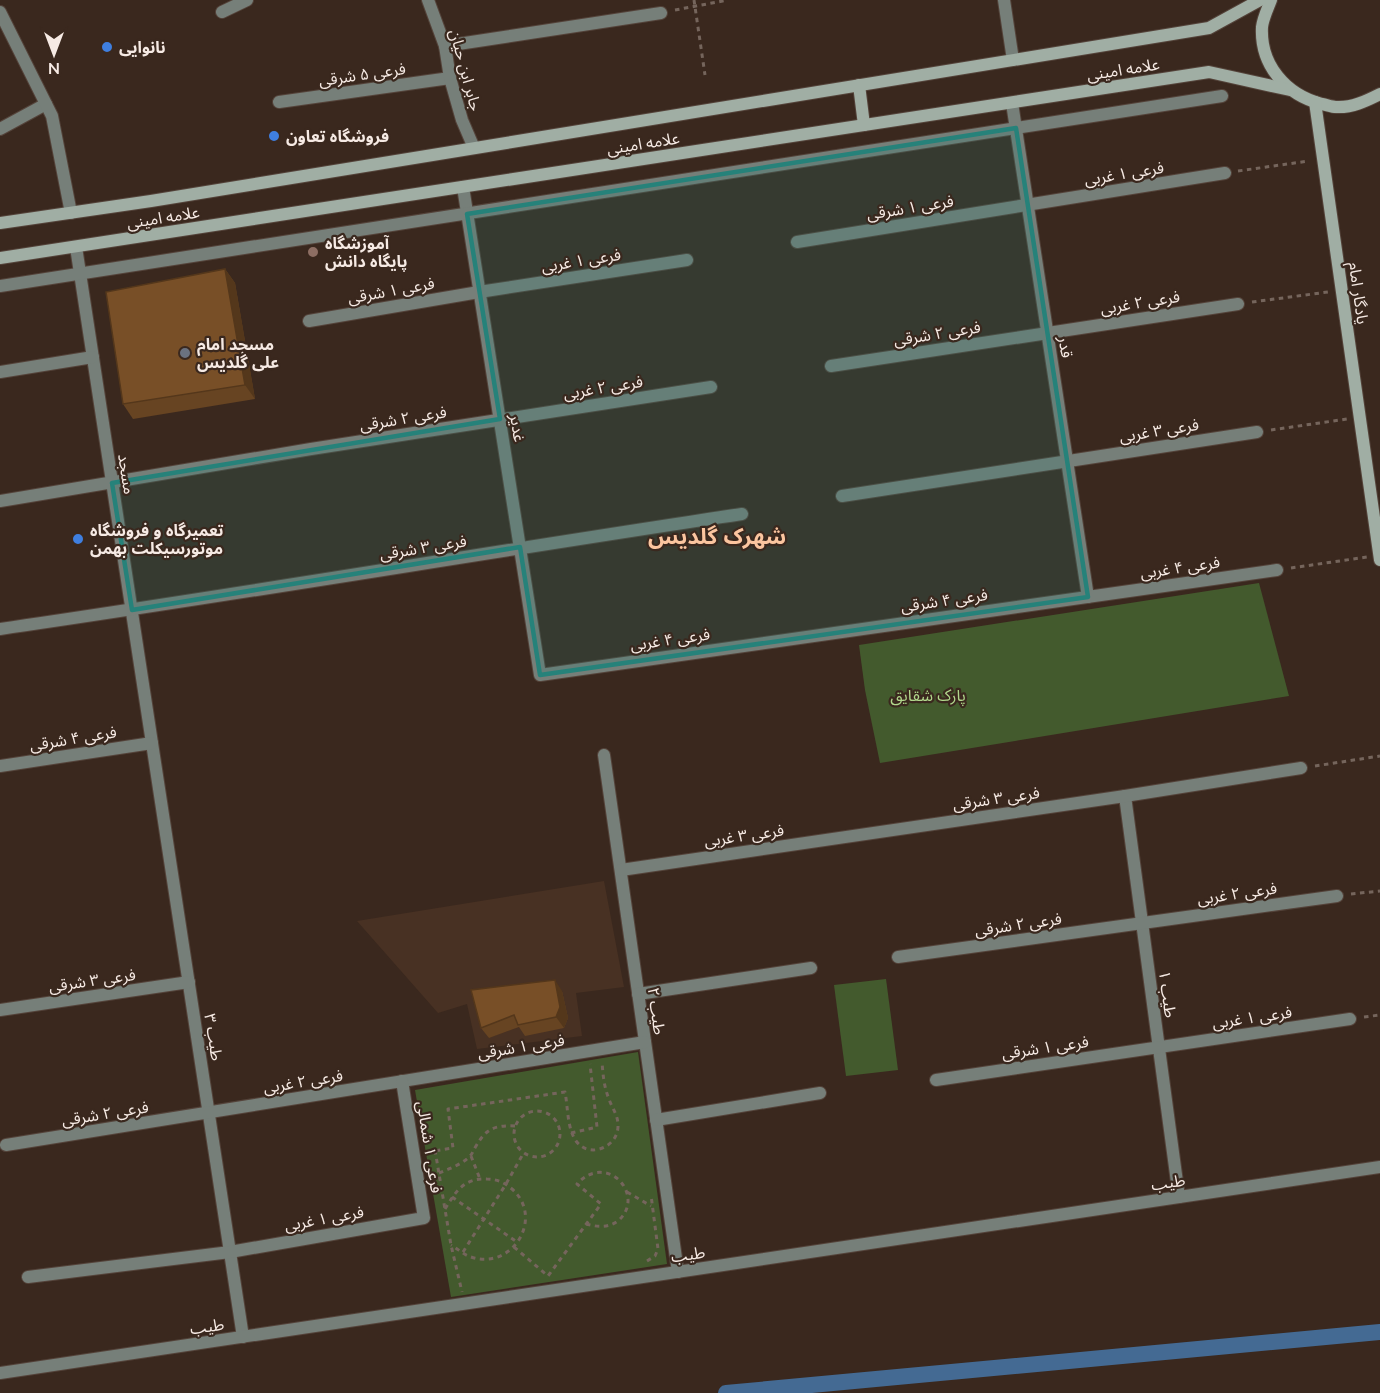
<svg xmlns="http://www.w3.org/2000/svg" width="1380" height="1393" font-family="Mulish,'Noto Sans Arabic',sans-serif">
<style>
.built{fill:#483123;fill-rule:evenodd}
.green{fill:#435a2d}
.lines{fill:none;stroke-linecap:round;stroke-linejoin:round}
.canal{stroke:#446a93;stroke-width:16}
.minor-casing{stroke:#54433a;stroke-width:14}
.tertiary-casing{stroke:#54433a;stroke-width:14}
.secondary-casing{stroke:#54433a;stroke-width:14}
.path{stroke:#75655c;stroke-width:3;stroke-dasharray:4.5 4.5;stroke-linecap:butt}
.minor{stroke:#767f79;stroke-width:12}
.tertiary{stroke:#767f79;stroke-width:12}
.secondary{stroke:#a0aea4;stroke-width:12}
.wall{fill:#674422}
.shaded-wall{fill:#54371b}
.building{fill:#784f27;stroke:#54371b;stroke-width:1.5}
.marked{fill:#26827a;fill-opacity:0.2;stroke:#26827a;stroke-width:4.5;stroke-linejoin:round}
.shop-dot{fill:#3f7fe0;stroke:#3a281e;stroke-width:2}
.education-dot{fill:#8d6e63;stroke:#3a281e;stroke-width:2}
.worship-dot{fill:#6b7280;stroke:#3a281e;stroke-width:2}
.labels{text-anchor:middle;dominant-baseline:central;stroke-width:4.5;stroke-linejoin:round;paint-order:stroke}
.poi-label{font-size:16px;font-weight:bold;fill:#f6eae4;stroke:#3a281e;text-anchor:start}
.street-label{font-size:16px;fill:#f6eae4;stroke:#3a281e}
.park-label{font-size:16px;fill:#b1d78c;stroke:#3a281e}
.district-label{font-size:22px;font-weight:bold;fill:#fbc59f;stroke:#3a281e}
</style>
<rect width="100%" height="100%" fill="#3a281e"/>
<path class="built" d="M 604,881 L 624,987 L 576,993 L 582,1036 L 477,1049 L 467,1004 L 438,1013 L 357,921 ZM 563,991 L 521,1026 L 488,1038 Z"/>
<g class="green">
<polygon points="1259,583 1289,696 880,763 865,690 859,645"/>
<polygon points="886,979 898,1070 846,1076 834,985"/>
<polygon points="638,1052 667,1264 451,1297 415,1090"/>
</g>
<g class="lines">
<polyline class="canal" points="726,1393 1380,1332"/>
<g class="minor-casing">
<g id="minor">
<polyline points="1004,0 1013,60"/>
<polyline points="222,12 247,0"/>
<polyline points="445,46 661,13"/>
<polyline points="279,102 450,78"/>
<polyline points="1012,103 1088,597"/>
<polyline points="0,129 46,104"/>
<polyline points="463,187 540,675 1277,570"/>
<polyline points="797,242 1225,173"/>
<polyline points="76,247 243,1337"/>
<polyline points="0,286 1222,96"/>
<polyline points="309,321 479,292 687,260"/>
<polyline points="831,366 1238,304"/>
<polyline points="0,372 93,357"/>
<polyline points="842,496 1257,432"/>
<polyline points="0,501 311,449 711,387"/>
<path d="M 0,629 C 248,593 495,551 742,514"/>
<polyline points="604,755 678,1272"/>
<polyline points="0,766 152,743"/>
<polyline points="1125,796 1179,1197"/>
<polyline points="621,870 1125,796 1301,768"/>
<polyline points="898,957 1337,896"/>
<polyline points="638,994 811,968"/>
<polyline points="0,1010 189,982"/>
<polyline points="936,1080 1350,1019"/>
<polyline points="656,1120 820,1093"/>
<polyline points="6,1145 645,1042"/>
<polyline points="28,1277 230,1252 424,1218 402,1081"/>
</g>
</g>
<g class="tertiary-casing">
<g id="tertiary">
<polyline points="428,0 445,46 450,78 462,120 474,148"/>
<polyline points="0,12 52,116 71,213"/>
<polyline points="0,1373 1380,1167"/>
</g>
</g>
<g class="secondary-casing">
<g id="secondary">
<path d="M 1271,0 C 1268,8 1263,18 1262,27 C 1260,65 1286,95 1322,104 C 1327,105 1332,107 1336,107 C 1352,108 1366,101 1380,94"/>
<polyline points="859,85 864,125"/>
<polyline points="1315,102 1380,560"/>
<polyline points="0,223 151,201 1209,28 1260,0"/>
<polyline points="0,258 1209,72 1290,90"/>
</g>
</g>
<g class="path">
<polyline points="694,0 705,75"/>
<polyline points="675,10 728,0"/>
<polyline points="1238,171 1309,161"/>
<polyline points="1252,302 1328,292"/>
<polyline points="1271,430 1347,419"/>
<polyline points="1291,568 1367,557"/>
<polyline points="1315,766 1380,756"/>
<polyline points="1351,894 1380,891"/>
<polyline points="1364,1017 1380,1015"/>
<circle cx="537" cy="1134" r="23"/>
<polyline points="571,1133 597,1127 590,1064"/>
<polyline points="435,1150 451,1245 462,1292"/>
<path d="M 427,1152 L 453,1148 L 448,1109 L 565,1092 C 568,1107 567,1128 576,1141 C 590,1160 619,1146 618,1125 C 618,1115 612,1108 609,1099 C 604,1087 603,1075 602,1062"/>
<polyline points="471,1156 480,1179"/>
<path d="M 439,1173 C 449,1169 460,1165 468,1158 C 472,1155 473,1151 476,1146 C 486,1129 494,1125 515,1126"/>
<polyline points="627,1192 651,1206"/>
<polyline points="452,1197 517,1242"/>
<path d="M 445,1209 C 456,1191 464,1178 487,1179 C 497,1179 505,1183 512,1189 C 545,1218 512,1271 471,1257 C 464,1255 458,1249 451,1245"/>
<path d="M 514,1247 L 548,1276 L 601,1204 L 577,1184 C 607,1151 647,1196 618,1221 C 608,1228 597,1227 586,1224"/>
<polyline points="463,1252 506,1184 523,1154"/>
<polyline points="647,1261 655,1256 658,1249 651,1195"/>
</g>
<use href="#minor" class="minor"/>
<use href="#tertiary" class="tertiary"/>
<use href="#secondary" class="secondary"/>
</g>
<g class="wall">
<polygon points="225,269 235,283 255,399 133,419 123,404"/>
<polygon points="562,991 568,1018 564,1028 525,1036 519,1027 489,1038 481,1028"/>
</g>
<g class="shaded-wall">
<polygon points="225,269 235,283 255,399 245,385"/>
<polygon points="555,980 562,991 568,1018 564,1028 556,1017"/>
</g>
<g class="building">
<polygon points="225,269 245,385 123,404 106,292"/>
<polygon points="555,980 560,1007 556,1017 518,1025 514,1015 481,1028 471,990"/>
</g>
<path class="marked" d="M 1016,128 L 1088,597 L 540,675 L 520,547 L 132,610 L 112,483 L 500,419 L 467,214 Z"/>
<g class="shop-dot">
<circle cx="107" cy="47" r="6"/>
<circle cx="274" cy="136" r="6"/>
<circle cx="78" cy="539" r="6"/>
</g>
<circle class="education-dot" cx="313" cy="252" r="6"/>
<circle class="worship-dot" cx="185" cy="353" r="6"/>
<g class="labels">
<g class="poi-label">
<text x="119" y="47">نانوایی</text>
<text x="286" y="136">فروشگاه تعاون</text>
<text x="325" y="243">آموزشگاه<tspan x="325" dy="18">پایگاه دانش</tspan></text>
<text x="197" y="344">مسجد امام<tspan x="197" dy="18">علی گلدیس</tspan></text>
<text x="90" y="530">تعمیرگاه و فروشگاه<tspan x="90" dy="18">موتورسیکلت بهمن</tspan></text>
</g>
<g class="street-label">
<text transform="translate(1123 69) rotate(-9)">علامه امینی</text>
<text transform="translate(466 70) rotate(75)">جابر ابن حیان</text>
<text transform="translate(362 74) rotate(-8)">فرعی ۵ شرقی</text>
<text transform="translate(643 143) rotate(-9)">علامه امینی</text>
<text transform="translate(1124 173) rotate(-9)">فرعی ۱ غربی</text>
<text transform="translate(910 207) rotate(-9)">فرعی ۱ شرقی</text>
<text transform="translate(163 217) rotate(-9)">علامه امینی</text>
<text transform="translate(581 260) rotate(-9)">فرعی ۱ غربی</text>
<text transform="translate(391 290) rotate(-10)">فرعی ۱ شرقی</text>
<text transform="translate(1359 293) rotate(82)">یادگار امام</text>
<text transform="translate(1140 302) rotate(-9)">فرعی ۲ غربی</text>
<text transform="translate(937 333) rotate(-9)">فرعی ۲ شرقی</text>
<text transform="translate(1066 347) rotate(81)">قدر</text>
<text transform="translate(603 387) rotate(-9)">فرعی ۲ غربی</text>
<text transform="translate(403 418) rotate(-9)">فرعی ۲ شرقی</text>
<text transform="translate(518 428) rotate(81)">غدیر</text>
<text transform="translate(1159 430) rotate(-9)">فرعی ۳ غربی</text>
<text transform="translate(127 474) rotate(81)">مسجد</text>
<text transform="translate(423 547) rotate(-9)">فرعی ۳ شرقی</text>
<text transform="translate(1180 567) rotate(-8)">فرعی ۴ غربی</text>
<text transform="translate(944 600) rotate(-8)">فرعی ۴ شرقی</text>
<text transform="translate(670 639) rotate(-8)">فرعی ۴ غربی</text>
<text transform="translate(73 738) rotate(-9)">فرعی ۴ شرقی</text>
<text transform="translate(996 798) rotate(-8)">فرعی ۳ شرقی</text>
<text transform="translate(744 835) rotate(-8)">فرعی ۳ غربی</text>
<text transform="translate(1237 893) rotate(-8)">فرعی ۲ غربی</text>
<text transform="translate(1018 924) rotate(-8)">فرعی ۲ شرقی</text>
<text transform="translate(92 980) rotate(-8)">فرعی ۳ شرقی</text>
<text transform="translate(1168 994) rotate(82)">طیب ۱</text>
<text transform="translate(657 1011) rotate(82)">طیب ۲</text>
<text transform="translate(1252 1017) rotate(-8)">فرعی ۱ غربی</text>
<text transform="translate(214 1037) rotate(81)">طیب ۳</text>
<text transform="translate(521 1046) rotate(-9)">فرعی ۱ شرقی</text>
<text transform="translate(1045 1047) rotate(-8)">فرعی ۱ شرقی</text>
<text transform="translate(303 1081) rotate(-9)">فرعی ۲ غربی</text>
<text transform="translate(105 1113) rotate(-9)">فرعی ۲ شرقی</text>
<text transform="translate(430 1147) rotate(81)">فرعی ۱ شمالی</text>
<text transform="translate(1168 1182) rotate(-9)">طیب</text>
<text transform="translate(324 1218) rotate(-10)">فرعی ۱ غربی</text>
<text transform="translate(688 1254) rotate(-8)">طیب</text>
<text transform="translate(207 1326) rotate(-8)">طیب</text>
</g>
<g class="park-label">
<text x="928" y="695">پارک شقایق</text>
</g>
<g class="district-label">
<text x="717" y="536">شهرک گلدیس</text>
</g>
</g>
<g transform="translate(54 54) rotate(180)" stroke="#3a281e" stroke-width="4.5" paint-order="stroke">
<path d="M0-4.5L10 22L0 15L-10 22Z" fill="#f6eae4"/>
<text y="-9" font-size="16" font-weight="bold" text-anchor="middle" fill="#f6eae4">N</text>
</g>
</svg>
